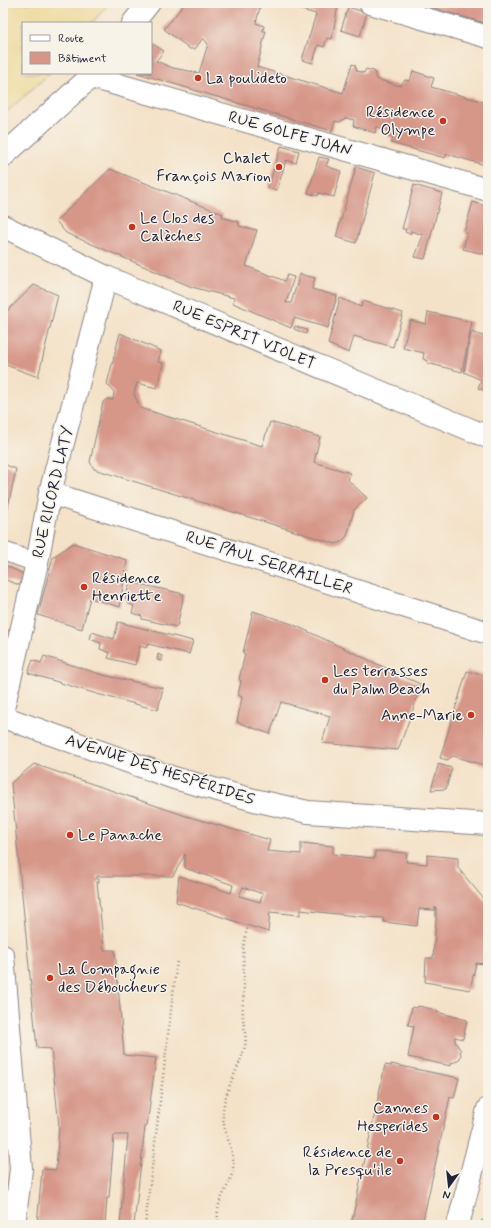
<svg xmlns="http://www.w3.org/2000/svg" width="491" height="1228" font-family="Mynerve,sans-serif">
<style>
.sand{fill:#eeda9e;stroke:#887e6c}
.building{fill:#d69688;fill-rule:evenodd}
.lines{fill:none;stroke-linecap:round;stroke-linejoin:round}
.service-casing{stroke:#8b8282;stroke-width:20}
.minor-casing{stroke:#8b8282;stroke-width:24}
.tertiary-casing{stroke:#8b8282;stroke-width:24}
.path{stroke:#8b8282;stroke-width:2.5;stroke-dasharray:1 3;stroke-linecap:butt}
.service{stroke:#fff;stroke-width:18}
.minor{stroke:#fff;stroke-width:22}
.tertiary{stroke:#fff;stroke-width:22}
.poi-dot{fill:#c8321e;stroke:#f7f3e8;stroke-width:1.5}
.labels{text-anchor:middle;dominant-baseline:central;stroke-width:3;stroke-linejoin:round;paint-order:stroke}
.poi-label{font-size:16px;fill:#22223b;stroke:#f7f3e8;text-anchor:start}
.street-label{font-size:16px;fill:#22223b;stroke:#f7f3e8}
</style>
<rect width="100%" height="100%" fill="#f7f3e8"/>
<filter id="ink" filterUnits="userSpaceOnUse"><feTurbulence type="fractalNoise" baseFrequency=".025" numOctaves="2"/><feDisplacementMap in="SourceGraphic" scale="8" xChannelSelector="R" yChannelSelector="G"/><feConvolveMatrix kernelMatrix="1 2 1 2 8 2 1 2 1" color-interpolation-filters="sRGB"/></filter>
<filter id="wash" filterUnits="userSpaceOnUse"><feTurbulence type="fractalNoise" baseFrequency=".012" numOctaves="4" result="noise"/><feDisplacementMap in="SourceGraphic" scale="16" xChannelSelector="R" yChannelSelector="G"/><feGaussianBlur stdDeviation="0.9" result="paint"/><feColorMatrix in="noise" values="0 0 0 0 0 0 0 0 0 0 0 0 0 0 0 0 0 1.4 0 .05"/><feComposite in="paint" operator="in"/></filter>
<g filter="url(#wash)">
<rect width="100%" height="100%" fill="#f4e2c8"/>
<polygon class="sand" points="3,3 109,3 92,23 23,23 23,73 50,73 3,115"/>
<g id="blocks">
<g class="building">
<polygon points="185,3 261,3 256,23 264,26 263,31 266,31 257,67 343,93 352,64 355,65 357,71 364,73 366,69 374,71 376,79 400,86 405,80 410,81 413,71 434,78 431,87 488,103 488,166 447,154 445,158 391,143 393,138 389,137 387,130 377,127 375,133 353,126 354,120 346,118 339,122 335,121 332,131 137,73 151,73 151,46 153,44 164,51 156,61 173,68 199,73 208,44 203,38 195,49 190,49 164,29"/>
<polygon points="297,3 333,3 338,5 332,39 327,38 324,47 318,45 313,63 302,60 316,14 295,8"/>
<polygon points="417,3 476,3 488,7 488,24"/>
<polygon points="348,7 367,13 360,36 341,30"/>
<polygon points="281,146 299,151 296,163 286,160 277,190 268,188"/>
<polygon points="319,157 329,159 326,166 341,171 334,197 319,193 318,196 308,193"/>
<polygon points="356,167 375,173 356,243 336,237"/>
<polygon points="110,169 223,214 222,217 239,222 239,226 257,230 246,266 285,281 287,275 294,277 286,303 291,303 300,274 315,278 312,289 337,296 328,328 294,318 291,328 233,303 234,298 192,287 66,233 56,221"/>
<polygon points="414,185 442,193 425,259 415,257 423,235 411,231 410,234 405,232 406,229 402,229"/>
<polygon points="473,202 488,207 488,240 484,254 463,249 467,233 464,232"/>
<polygon points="34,285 58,295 38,377 3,364 3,315"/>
<polygon points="340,298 361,307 363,301 403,313 393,347 354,336 349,353 328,344"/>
<polygon points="428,312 472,322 462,372 427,363 428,361 423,359 424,353 403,348 410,320 426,324"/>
<polygon points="295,326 307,330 306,334 294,329"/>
<polygon points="471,332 486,337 488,332 488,392 478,388 481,380 464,372"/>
<polygon points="120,333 161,351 158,362 163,363 157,388 137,383 134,394 140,408 262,446 270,422 320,437 314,462 350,473 348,480 367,498 354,510 347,536 341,542 336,544 94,469 90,462 103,402 107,399 113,400 114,392 107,384"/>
<polygon points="3,464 16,469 4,526 3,525"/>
<polygon points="73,543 127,560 120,607 90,598 82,629 38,615 53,557"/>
<polygon points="3,564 23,574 25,587 3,579"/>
<polygon points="130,582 184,594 177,627 142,619 142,616 132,613 134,606 127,603 128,599 125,599"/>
<polygon points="253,611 292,624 422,685 398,750 322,743 330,716 281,702 270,734 237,722 242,697 238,695 241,681 239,679 245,654 243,653"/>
<polygon points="118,622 193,641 189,654 148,644 146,648 140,646 135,665 108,658 110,653 100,649 101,643 90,639 92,632 114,639"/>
<polygon points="3,629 11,631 7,640 11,641 3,666"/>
<polygon points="158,654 162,656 162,661 157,660"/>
<polygon points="44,656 103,675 163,688 158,710 97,694 28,673 33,660 41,663"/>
<polygon points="467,671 488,677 488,766 453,756 447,760 440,758"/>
<path d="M 34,764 L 186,816 L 270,840 L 267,851 L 301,854 L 301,843 L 333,846 L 333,854 L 373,858 L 375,858 L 375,851 L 407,853 L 406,862 L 427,864 L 427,855 L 458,858 L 458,868 L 488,904 L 488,950 L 485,964 L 476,963 L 470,990 L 425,982 L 426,958 L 433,958 L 436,921 L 436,908 L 435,907 L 435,910 L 419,909 L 417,926 L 384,922 L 383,918 L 366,917 L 300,910 L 300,915 L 270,912 L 268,932 L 176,902 L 179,876 L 231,893 L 233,885 L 185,868 L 185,854 L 173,876 L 97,876 L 97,879 L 99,878 L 99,882 L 97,882 L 104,950 L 115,950 L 124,1055 L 156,1058 L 147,1126 L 145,1127 L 134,1225 L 120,1225 L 128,1135 L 114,1135 L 109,1198 L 107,1198 L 105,1225 L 37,1225 L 42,1169 L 56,1170 L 59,1126 L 51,1049 L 37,1048 L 11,783 ZM 243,887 L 263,894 L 260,902 L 239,896 Z"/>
<polygon points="438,764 452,768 446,789 431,790 438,766"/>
<polygon points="418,1006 437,1010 437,1012 467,1020 463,1039 455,1037 455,1042 460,1049 461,1056 458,1061 451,1063 451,1066 408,1057 414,1026 408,1025 412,1007 417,1008"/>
<polygon points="391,1064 459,1078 454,1098 450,1097 422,1225 351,1225 385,1065 391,1066"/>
<polygon points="482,1220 488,1222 488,1225 481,1225"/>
</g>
</g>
</g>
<g filter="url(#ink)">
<use href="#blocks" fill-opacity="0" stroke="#8b8282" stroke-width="1"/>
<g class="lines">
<g class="service-casing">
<polyline id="service" points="3,551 37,563"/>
</g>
<g class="minor-casing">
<g id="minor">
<polyline points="370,3 488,37"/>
<polyline points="91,77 488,190"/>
<polyline points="3,226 106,277 488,437"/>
<polyline points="50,493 488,633"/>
<polyline points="3,709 37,563 50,493 106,277"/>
<polyline points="3,717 174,778 254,800 308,812 488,824"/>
<polyline points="3,956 21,1169 14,1225"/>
<polyline points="458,1225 488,1109"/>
</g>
</g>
<g class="tertiary-casing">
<g id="tertiary">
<polyline points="133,23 149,3"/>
<polyline points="3,156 95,73"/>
</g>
</g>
<g class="path">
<polyline points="145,1225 177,961"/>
<path d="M 219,1225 C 213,1198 230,1192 233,1168 C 235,1151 224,1135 223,1118 C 222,1092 239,1070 245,1046 C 247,1037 243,1025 243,1016 C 242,1005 244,994 244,983 C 244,960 241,949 248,926"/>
</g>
<use href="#service" class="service"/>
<use href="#minor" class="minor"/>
<use href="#tertiary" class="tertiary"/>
</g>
</g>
<g class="poi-dot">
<circle cx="198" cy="78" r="4"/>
<circle cx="443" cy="121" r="4"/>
<circle cx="279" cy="167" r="4"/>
<circle cx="132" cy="227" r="4"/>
<circle cx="84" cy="587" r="4"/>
<circle cx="325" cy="680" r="4"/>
<circle cx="471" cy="715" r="4"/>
<circle cx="70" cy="835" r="4"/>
<circle cx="50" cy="978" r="4"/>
<circle cx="436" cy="1117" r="4"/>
<circle cx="400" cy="1161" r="4"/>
</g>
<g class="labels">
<g class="poi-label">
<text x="206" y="78">La poulideto</text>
<text x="435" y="112" text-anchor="end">Résidence<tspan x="435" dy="18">Olympe</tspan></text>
<text x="271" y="158" text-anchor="end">Chalet<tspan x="271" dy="18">François Marion</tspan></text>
<text x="140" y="218">Le Clos des<tspan x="140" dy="18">Calèches</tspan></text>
<text x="92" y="578">Résidence<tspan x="92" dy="18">Henriette</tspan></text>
<text x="333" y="671">Les terrasses<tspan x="333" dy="18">du Palm Beach</tspan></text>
<text x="463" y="715" text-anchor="end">Anne-Marie</text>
<text x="78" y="835">Le Panache</text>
<text x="58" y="969">La Compagnie<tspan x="58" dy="18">des Déboucheurs</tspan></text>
<text x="428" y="1108" text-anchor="end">Cannes<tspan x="428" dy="18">Hesperides</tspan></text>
<text x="392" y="1152" text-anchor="end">Résidence de<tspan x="392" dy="18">la Presqu'ile</tspan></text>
</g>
<g class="street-label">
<text transform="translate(290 134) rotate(16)">RUE GOLFE JUAN</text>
<text transform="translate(244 335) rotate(23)">RUE ESPRIT VIOLET</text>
<text transform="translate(53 492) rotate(-77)">RUE RICORD LATY</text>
<text transform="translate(269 563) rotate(18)">RUE PAUL SERRAILLER</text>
<text transform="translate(160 770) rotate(18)">AVENUE DES HESPÉRIDES</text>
</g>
</g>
<rect width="491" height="1228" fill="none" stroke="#f7f3e8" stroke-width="16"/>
<rect x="22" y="22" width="130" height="52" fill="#f7f3e8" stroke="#a29fa3"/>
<rect x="30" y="35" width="20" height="6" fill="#ffffff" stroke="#a29fa3"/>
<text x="58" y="42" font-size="12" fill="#22223b">Route</text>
<rect x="30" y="52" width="20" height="12" fill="#d69688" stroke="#a29fa3"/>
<text x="58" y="62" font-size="12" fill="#22223b">Bâtiment</text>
<g transform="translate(449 1186) rotate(195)" stroke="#f7f3e8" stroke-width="3" paint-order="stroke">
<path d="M0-3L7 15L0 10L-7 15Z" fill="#22223b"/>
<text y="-6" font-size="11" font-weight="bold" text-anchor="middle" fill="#22223b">N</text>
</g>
</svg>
